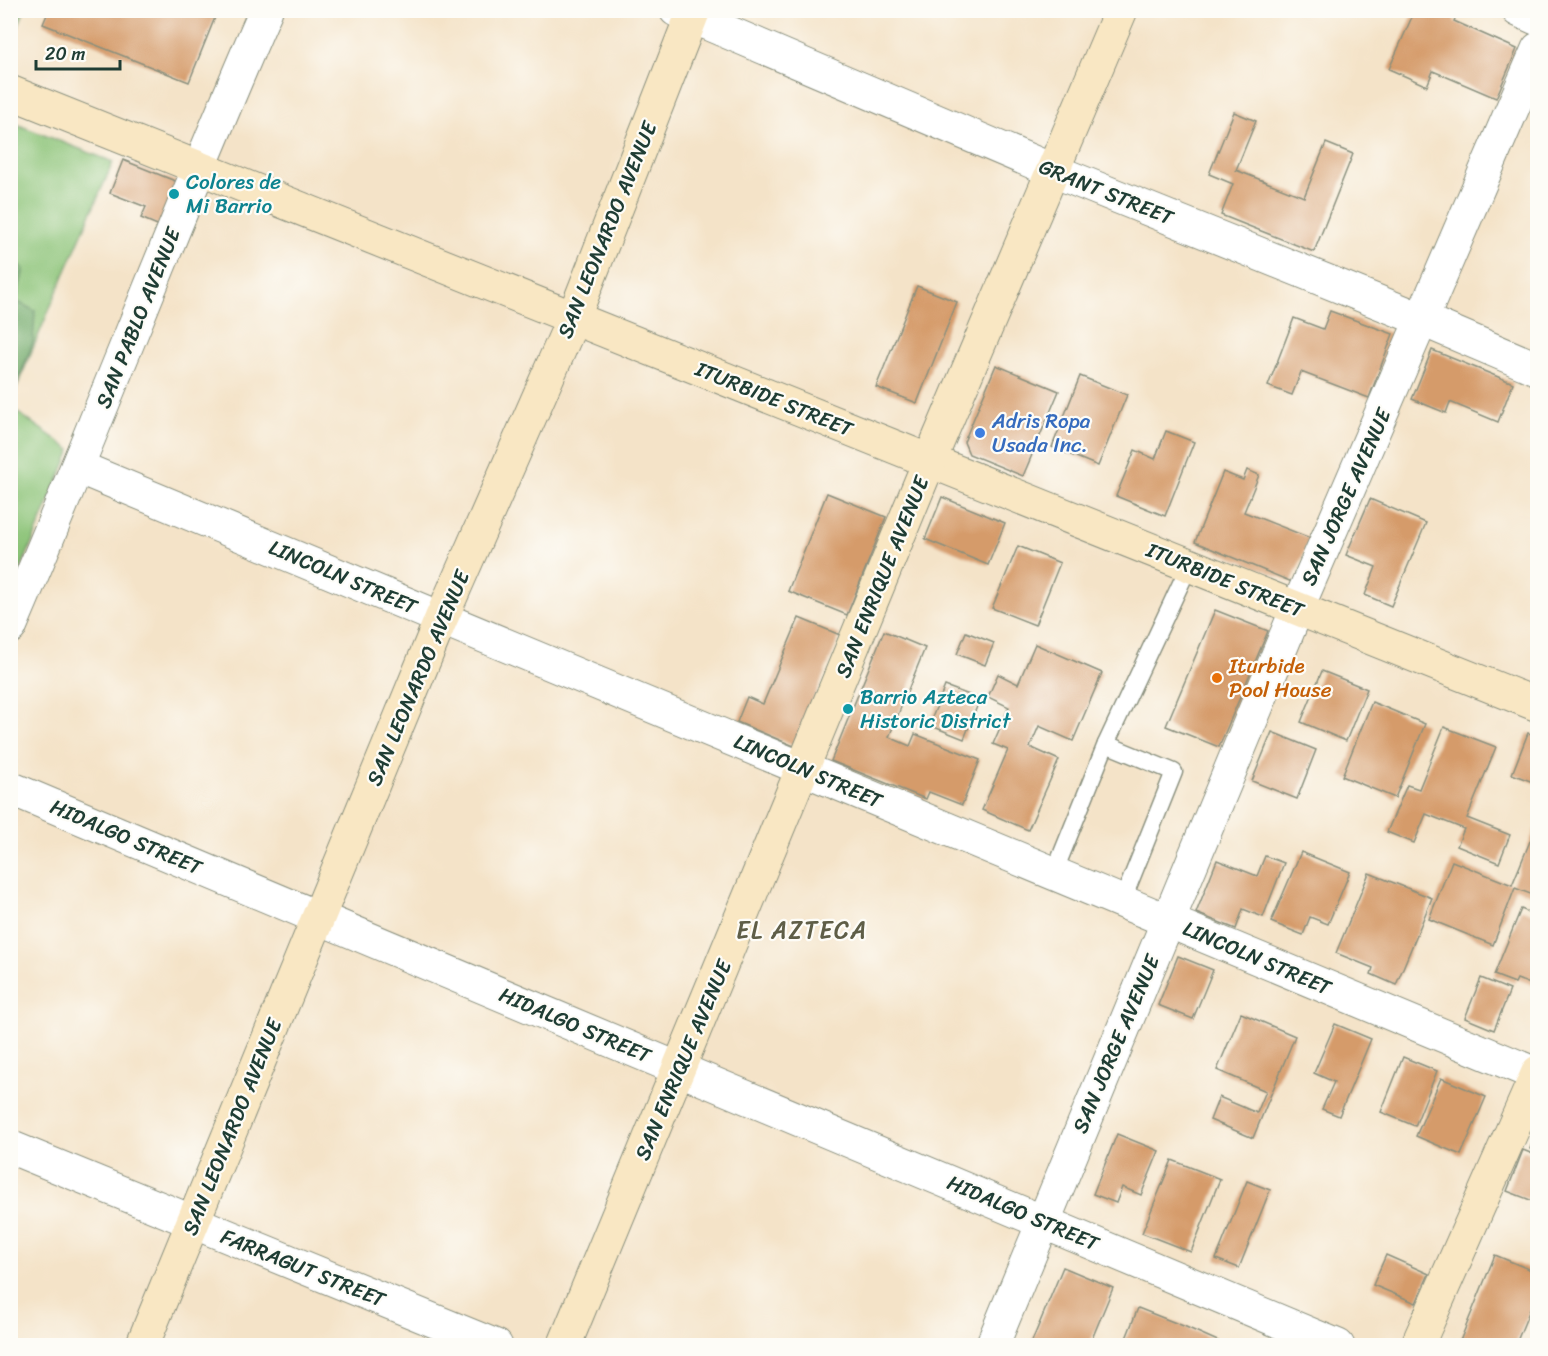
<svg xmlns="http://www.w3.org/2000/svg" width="1548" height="1356" font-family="Sriracha,sans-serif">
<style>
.green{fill:#8bc377;stroke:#558056;stroke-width:1.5}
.forest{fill:#70a968;stroke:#48734e;stroke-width:1.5}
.building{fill:#d59b6b}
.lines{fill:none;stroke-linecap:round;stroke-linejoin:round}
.lane-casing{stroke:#8a907e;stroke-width:19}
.street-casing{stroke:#8a907e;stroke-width:35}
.secondary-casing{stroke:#8a907e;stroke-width:35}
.lane{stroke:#fff;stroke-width:16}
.street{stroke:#fff;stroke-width:33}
.secondary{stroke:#f9e7c3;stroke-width:33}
.culture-dot{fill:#0f9aa8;stroke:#fdfcf7;stroke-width:2}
.shop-dot{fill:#3f7fe0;stroke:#fdfcf7;stroke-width:2}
.food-dot{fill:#e8710a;stroke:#fdfcf7;stroke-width:2}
.labels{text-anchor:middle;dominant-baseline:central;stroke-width:4.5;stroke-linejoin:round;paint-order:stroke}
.culture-label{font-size:21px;fill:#0d838f;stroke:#fdfcf7;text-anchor:start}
.street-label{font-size:21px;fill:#1f3d34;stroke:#fdfcf7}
.shop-label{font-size:21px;fill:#366cbe;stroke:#fdfcf7;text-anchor:start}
.food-label{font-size:21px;fill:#c56008;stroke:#fdfcf7;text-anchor:start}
.quarter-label{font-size:24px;letter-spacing:1.5px;fill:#5f5e47;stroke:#fdfcf7}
</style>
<rect width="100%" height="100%" fill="#fdfcf7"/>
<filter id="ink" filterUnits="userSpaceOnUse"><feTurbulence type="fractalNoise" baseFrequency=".0167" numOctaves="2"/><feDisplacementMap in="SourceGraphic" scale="12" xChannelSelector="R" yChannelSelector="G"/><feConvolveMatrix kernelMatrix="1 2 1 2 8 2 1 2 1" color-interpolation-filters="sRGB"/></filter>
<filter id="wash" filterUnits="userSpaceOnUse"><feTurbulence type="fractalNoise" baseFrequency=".008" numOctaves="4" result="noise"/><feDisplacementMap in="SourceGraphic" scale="24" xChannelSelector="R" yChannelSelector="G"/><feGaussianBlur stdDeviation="1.35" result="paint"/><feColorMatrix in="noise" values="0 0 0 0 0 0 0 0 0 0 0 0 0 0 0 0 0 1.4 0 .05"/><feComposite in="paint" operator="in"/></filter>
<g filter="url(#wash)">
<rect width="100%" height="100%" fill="#f4e3c8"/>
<g class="green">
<polygon points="11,10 24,11 11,45 10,11"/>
<path d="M 11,122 L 113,162 C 79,242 43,321 11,402 Z"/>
<polygon points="11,408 71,450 11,593"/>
</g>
<polygon class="forest" points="10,249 13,260 24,269 16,301 35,311 33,342 11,401"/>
<g id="blocks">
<g class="building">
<polygon points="49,10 218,10 189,82 43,24"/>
<polygon points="1415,10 1442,10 1456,16 1454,21 1517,49 1496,98 1433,71 1427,86 1389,69"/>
<polygon points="1234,112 1256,121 1236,170 1304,197 1326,143 1353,154 1314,252 1221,215 1233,184 1209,174"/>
<polygon points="123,160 180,183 162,227 141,218 146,207 110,193"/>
<polygon points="917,286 957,302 917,403 876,387"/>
<polygon points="1330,311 1393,334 1369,398 1301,372 1292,395 1268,386 1294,318 1323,329"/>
<polygon points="1432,350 1513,383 1498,422 1450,402 1446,413 1412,399"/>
<polygon points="996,365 1059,391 1023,476 969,454 964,442"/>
<polygon points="1080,376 1127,395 1098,466 1052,447"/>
<polygon points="1166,431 1194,442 1165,516 1116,496 1135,450 1155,459"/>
<polygon points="1247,470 1259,475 1244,512 1310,538 1292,582 1195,542 1223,472 1243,480"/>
<polygon points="827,493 886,517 847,615 788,591"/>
<polygon points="942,497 1005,523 988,565 925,539"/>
<polygon points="1370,499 1426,523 1391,606 1365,595 1376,567 1346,555"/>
<polygon points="1018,546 1060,563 1035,625 992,608"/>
<polygon points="1215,610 1268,631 1219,747 1166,726"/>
<polygon points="799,618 840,635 794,746 737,722 747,697 763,704"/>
<polygon points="884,631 925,648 889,737 910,746 915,734 980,760 962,805 929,792 926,799 831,761"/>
<polygon points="966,632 994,643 985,665 957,654"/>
<polygon points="1035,644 1102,673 1073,741 1039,726 1030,747 1059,760 1028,830 982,810 1008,750 993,744 1009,707 988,697 998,674 1018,684"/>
<polygon points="1322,671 1367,689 1346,741 1301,722"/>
<polygon points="945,686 980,699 964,739 929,725"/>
<polygon points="1372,702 1425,724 1395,798 1342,776"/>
<polygon points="1444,727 1496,747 1467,818 1510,835 1499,863 1457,846 1464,829 1426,814 1414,843 1387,832 1407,785 1419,789"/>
<polygon points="1272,732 1316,750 1297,799 1252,781"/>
<polygon points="1528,733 1538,736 1538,784 1512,774"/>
<polygon points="1538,822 1538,897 1515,888 1493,945 1429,919 1452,861 1512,885"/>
<polygon points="1301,852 1350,872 1328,924 1310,917 1303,935 1271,922"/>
<polygon points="1265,856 1284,863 1263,917 1243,909 1236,929 1196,913 1217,860 1257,876"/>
<polygon points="1369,873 1432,898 1396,985 1371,974 1373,968 1336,953"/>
<polygon points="1521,909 1538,916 1538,987 1517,979 1515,983 1494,975"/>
<polygon points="1178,956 1213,970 1193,1019 1158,1005"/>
<polygon points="1481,978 1510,990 1494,1030 1465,1018"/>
<polygon points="1241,1013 1295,1036 1253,1138 1210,1120 1219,1097 1257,1113 1266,1091 1217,1070"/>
<polygon points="1335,1024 1371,1039 1339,1116 1322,1109 1334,1082 1314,1073"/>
<polygon points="1403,1057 1437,1071 1415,1126 1381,1112"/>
<polygon points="1441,1078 1486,1097 1461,1155 1416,1136"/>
<polygon points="1537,1130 1538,1130 1538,1153 1530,1149"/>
<polygon points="1117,1134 1159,1151 1141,1195 1122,1187 1116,1203 1093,1194"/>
<polygon points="1523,1150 1538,1156 1538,1203 1507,1191"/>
<polygon points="1172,1160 1220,1179 1191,1252 1142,1233"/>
<polygon points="1247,1181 1270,1190 1239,1268 1216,1259"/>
<polygon points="1386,1255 1429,1274 1416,1303 1373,1285"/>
<polygon points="1495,1255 1538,1273 1538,1290 1515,1346 1458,1346"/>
<polygon points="1063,1267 1113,1288 1089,1346 1030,1346"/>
<polygon points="1138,1308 1186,1327 1229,1346 1123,1346"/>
</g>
</g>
</g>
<g filter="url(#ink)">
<use href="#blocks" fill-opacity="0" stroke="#8a907e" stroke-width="1.5"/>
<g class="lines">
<g class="lane-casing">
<g id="lane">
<polyline points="1054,873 1106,744"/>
<polyline points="1122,902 1174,772 1106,744 1189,566"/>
</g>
</g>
<g class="street-casing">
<g id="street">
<polyline points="676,10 1054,171 1423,320 1538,369"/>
<polyline points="1518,10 1538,19"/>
<polyline points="78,467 1538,1075"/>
<path d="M 10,627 C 98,422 177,214 266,10"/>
<polyline points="10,788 1338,1346"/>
<polyline points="10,1147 496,1346"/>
<polyline points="992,1346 1297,609 1538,49"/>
</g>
</g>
<g class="secondary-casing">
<g id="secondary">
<polyline points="10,92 1538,705"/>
<polyline points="142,1346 441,619 573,319 694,10"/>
<polyline points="564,1346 929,462 1121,10"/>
<polyline points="1417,1346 1538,1072"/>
</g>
</g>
<use href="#lane" class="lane"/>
<use href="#street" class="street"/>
<use href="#secondary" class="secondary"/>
</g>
</g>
<g class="culture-dot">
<circle cx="174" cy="194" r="6"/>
<circle cx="848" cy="709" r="6"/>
</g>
<circle class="shop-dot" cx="980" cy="433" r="6"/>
<circle class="food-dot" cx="1217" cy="678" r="6"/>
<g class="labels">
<g class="culture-label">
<text x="186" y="182">Colores de<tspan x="186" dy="24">Mi Barrio</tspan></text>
<text x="860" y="697">Barrio Azteca<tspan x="860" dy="24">Historic District</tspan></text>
</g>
<g class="street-label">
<text transform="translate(1106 192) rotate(22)">GRANT STREET</text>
<text transform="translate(607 230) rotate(-68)">SAN LEONARDO AVENUE</text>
<text transform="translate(138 318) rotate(-68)">SAN PABLO AVENUE</text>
<text transform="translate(774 399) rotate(22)">ITURBIDE STREET</text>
<text transform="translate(1346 497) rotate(-66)">SAN JORGE AVENUE</text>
<text transform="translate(343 577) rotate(23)">LINCOLN STREET</text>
<text transform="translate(882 577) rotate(-68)">SAN ENRIQUE AVENUE</text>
<text transform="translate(1225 580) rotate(22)">ITURBIDE STREET</text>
<text transform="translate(418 678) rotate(-67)">SAN LEONARDO AVENUE</text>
<text transform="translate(808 771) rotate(23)">LINCOLN STREET</text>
<text transform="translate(126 837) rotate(23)">HIDALGO STREET</text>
<text transform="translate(1257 958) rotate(23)">LINCOLN STREET</text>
<text transform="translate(575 1025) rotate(23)">HIDALGO STREET</text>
<text transform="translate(1116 1044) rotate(-67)">SAN JORGE AVENUE</text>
<text transform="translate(683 1060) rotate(-67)">SAN ENRIQUE AVENUE</text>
<text transform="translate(232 1127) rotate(-68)">SAN LEONARDO AVENUE</text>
<text transform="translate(1023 1213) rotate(23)">HIDALGO STREET</text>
<text transform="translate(303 1268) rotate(22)">FARRAGUT STREET</text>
</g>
<g class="shop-label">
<text x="992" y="421">Adris Ropa<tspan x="992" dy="24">Usada Inc.</tspan></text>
</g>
<g class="food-label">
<text x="1229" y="666">Iturbide<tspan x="1229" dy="24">Pool House</tspan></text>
</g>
<g class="quarter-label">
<text x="802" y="930">EL AZTECA</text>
</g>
</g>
<rect width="1548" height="1356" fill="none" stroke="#fdfcf7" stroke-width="36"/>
<path d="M36 60v9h84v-9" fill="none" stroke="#1f3d34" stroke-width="3"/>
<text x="45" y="60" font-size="18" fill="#1f3d34" stroke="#fdfcf7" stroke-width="4.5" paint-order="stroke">20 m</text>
</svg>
